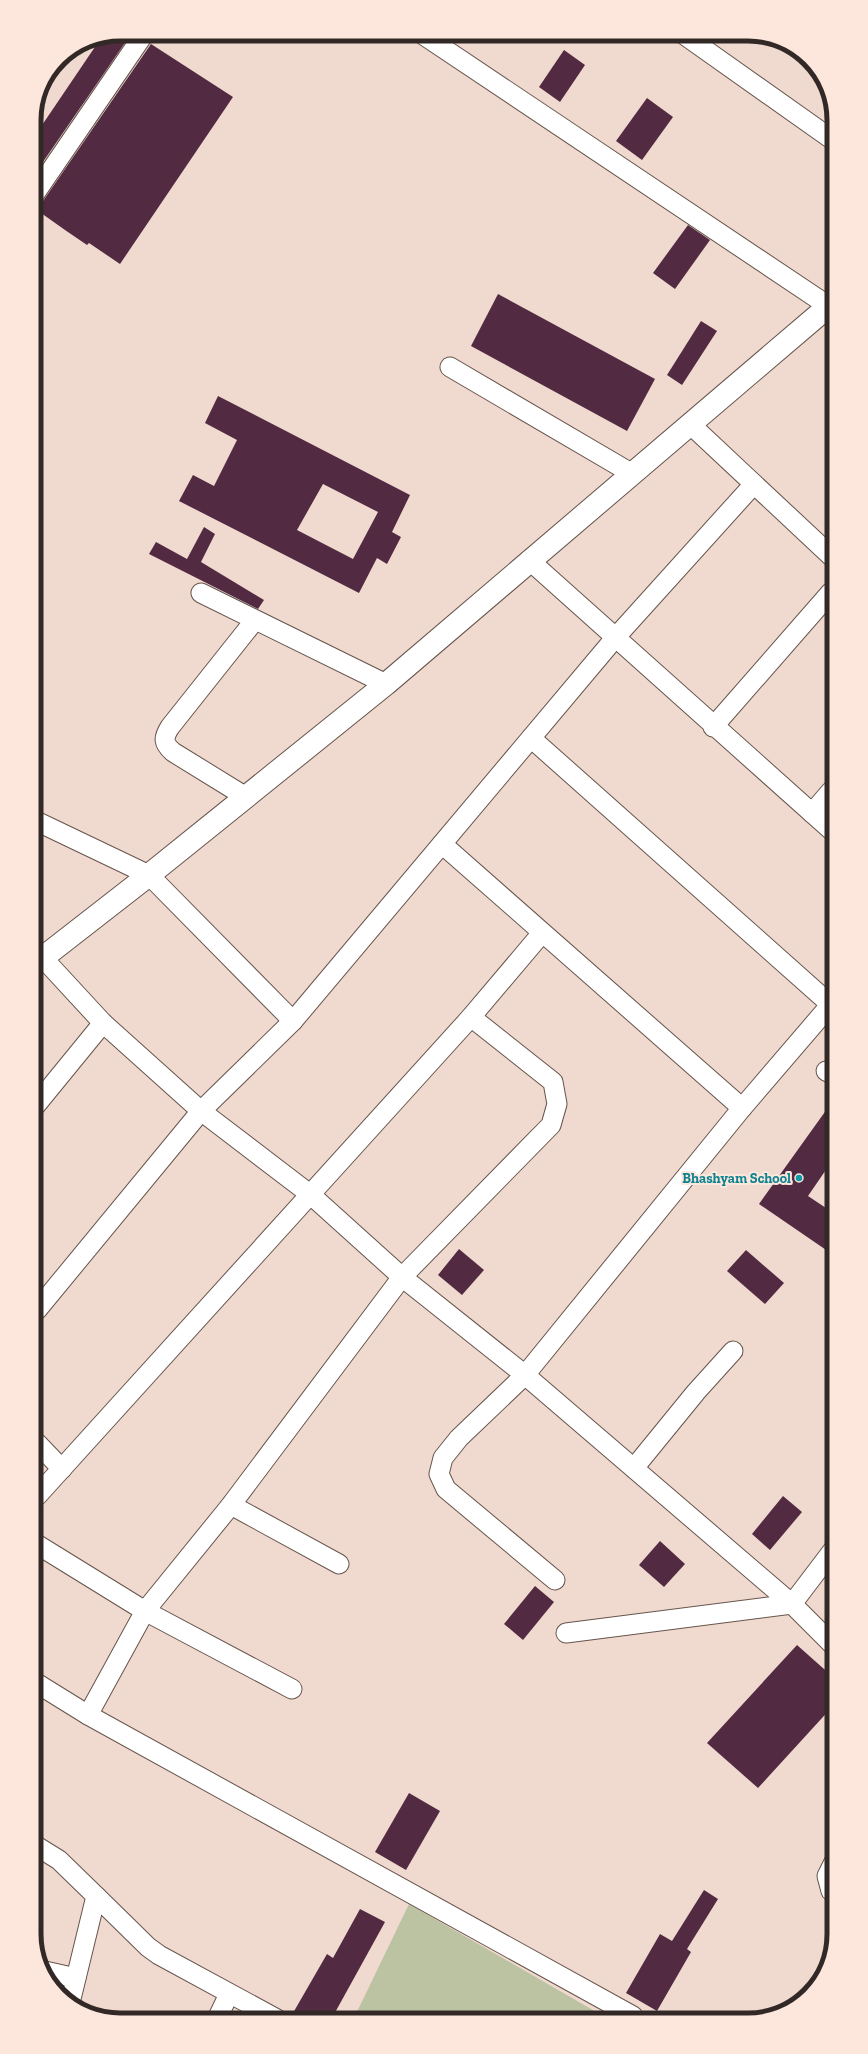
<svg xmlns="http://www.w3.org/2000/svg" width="868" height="2054" font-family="'Zilla Slab',serif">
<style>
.green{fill:#bcc3a2}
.building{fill:#522a42;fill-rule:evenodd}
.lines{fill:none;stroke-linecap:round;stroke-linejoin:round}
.minor-casing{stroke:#66544b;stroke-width:21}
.tertiary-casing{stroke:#66544b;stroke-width:24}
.minor{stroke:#fff;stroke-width:19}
.tertiary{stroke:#fff;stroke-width:22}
.culture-dot{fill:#0f9aa8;stroke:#fde7dd;stroke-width:1.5}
.labels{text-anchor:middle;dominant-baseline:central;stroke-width:4;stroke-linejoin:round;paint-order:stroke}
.culture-label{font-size:14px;font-weight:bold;fill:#0d838f;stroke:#fde7dd;text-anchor:end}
.rim{fill:none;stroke:#322926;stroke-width:5}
</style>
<rect width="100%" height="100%" fill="#f0dad0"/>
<polygon class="green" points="409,1904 605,2017 354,2018"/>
<g class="building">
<polygon points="120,34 131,34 34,175 34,137 101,38"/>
<polygon points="151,44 233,97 120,264 89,243 87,245 65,230 34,208 34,206 43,201"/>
<polygon points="564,50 585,65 560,102 539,87"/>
<polygon points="647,98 673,117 642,160 616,141"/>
<polygon points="688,225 710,240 675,289 653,273"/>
<polygon points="498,294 655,379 627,431 471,346"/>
<polygon points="701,321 717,331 682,385 667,375"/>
<path d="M 218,396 L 410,495 L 392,532 L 401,537 L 387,564 L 377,558 L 359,593 L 179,501 L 193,475 L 214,486 L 237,440 L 205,423 ZM 323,484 L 378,512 L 353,559 L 297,530 Z"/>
<polygon points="204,527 215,534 201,562 264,600 258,609 149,554 156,542 187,559"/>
<polygon points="832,1102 832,1161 808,1196 832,1212 832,1254 759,1204"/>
<polygon points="459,1249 484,1270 462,1295 438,1275"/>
<polygon points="746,1250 784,1283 765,1304 727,1271"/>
<polygon points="783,1496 802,1512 770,1550 752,1534"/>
<polygon points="660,1541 685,1564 664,1587 639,1565"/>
<polygon points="535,1586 554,1602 523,1640 504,1624"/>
<polygon points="797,1645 833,1677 833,1706 758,1788 707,1743"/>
<polygon points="409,1793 440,1811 406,1870 375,1852"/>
<polygon points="704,1890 718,1899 687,1949 691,1952 657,2011 626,1993 660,1934 672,1941"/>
<polygon points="360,1909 385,1922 332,2018 302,2019 293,2013 327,1954 333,1958"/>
</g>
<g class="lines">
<g class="minor-casing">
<g id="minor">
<polyline points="422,34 830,307"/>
<polyline points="683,34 830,138"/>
<polyline points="34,195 144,34"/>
<polyline points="450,367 631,473"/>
<polyline points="690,424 831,556"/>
<polyline points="529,560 831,830"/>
<polyline points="201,593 386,684"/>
<polyline points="713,727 831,592"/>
<polyline points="531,738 830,1004"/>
<path d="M 246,797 L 173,752 C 163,743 163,738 170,727 L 255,620"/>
<polyline points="812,813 831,791"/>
<polyline points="36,821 149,875 293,1021"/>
<polyline points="442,844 742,1108"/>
<polyline points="43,958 103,1023 201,1111 311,1195 402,1277 525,1375 792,1604 833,1645"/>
<polyline points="826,1071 832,1074"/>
<polyline points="36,1105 103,1023"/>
<polyline points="37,1310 201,1111 293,1021 615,638 754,484"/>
<polyline points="37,1443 62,1469"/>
<polyline points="634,1468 696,1392 733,1351"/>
<polyline points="37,1496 471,1017 542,933"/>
<polyline points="231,1505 339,1564"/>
<polyline points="38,1545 145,1611 292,1689"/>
<polyline points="555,1580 446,1489 439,1474 443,1458 459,1438 525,1375 742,1108 832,1003"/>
<polyline points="566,1633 792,1604 833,1550"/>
<polyline points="38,1684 88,1715 633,2016"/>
<polyline points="88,1715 145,1611 231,1505 402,1277 551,1125 557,1104 553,1082 471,1017"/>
<polyline points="38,1847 59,1860 96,1896 70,2003"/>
<polyline points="834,1862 827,1876 831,1891 834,1893"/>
<polyline points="96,1896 148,1947 159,1955 277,2019"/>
<polyline points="45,1971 76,1978"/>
<polyline points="217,2019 229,1994"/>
</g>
</g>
<g class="tertiary-casing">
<polyline id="tertiary" points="36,963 149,875 386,684 830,305"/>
</g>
<use href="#minor" class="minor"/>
<use href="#tertiary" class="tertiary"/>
</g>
<circle class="culture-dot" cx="799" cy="1178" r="4"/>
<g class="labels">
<g class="culture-label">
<text x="791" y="1178">Bhashyam School</text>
</g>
</g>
<path d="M0 0H868V2054H0ZM120 41H748A79 79 0 0 1 827 120V1934A79 79 0 0 1 748 2013H120A79 79 0 0 1 41 1934V120A79 79 0 0 1 120 41Z" fill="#fde7dd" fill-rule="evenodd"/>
<path class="rim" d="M120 41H748A79 79 0 0 1 827 120V1934A79 79 0 0 1 748 2013H120A79 79 0 0 1 41 1934V120A79 79 0 0 1 120 41Z"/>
</svg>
